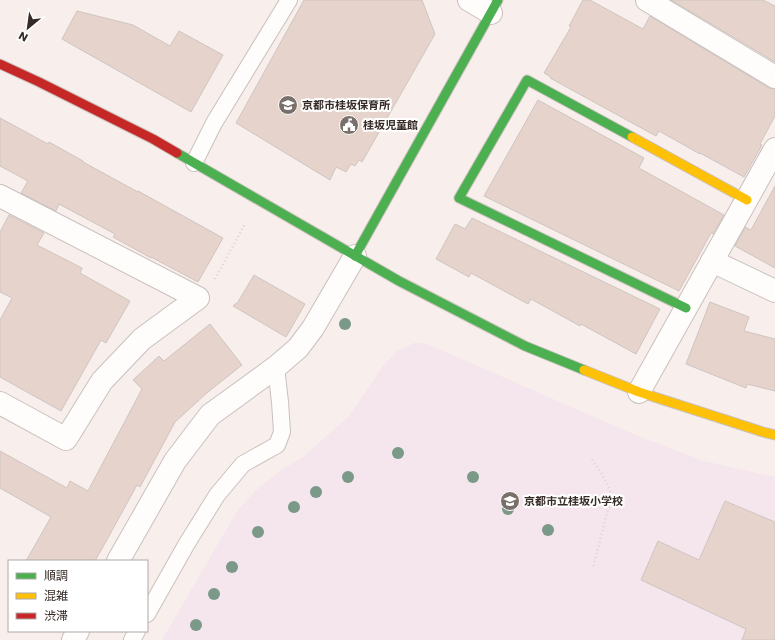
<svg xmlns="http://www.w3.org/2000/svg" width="775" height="640" font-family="Poppins,'Noto Sans JP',sans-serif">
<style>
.education{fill:#f5e6ee}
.building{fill:#e6d3cc;stroke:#cec5c1}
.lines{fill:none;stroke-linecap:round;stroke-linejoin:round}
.lane-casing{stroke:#c9c0bd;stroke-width:18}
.street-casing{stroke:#c9c0bd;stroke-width:24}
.fast-casing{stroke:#c9c0bd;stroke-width:11}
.slow-casing{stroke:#c9c0bd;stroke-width:11}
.jam-casing{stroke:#c9c0bd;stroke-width:11}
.path{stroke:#d8d5d3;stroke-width:2.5;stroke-dasharray:1 3;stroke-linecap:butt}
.lane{stroke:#fefdfc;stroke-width:16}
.street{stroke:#fefdfc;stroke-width:22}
.fast{stroke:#4caf50;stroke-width:9}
.slow{stroke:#ffc107;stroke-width:9}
.jam{stroke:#c62828;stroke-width:9}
.tree{fill:#7a9988}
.labels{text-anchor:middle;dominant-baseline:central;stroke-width:4;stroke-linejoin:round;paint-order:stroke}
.poi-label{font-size:11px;font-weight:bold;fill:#352a26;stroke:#fff;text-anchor:start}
</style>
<rect width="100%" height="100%" fill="#f8efec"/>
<polygon class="education" points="414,343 425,343 638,436 704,461 775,477 775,640 162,640 237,511 255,491 280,471 303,457 349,416 383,366 397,351"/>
<g class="building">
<polygon points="304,0 422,0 435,34 362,162 359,160 355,166 351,164 346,172 336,167 330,180 236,123"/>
<polygon points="583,0 590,0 643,29 650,16 769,88 775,89 775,116 760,144 762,145 744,177 700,153 700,154 659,131 656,136 550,78 551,77 544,73 571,27 569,26"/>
<polygon points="671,0 763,0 775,6 775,62"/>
<polygon points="77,11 133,25 170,46 179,31 223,55 191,112 62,39"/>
<polygon points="538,100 644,158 639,168 724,215 713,234 711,233 679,291 484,196"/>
<polygon points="0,118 48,144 49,142 83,161 83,162 138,192 138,191 223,238 198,282 151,257 151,258 113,237 115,234 59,204 56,211 21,193 28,181 0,166"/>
<polygon points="775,186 775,268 735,246 745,227 751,230"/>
<polygon points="9,215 44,233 37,245 82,268 80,273 130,301 106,343 101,340 61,411 0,377 0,320 12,298 0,292 0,232"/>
<polygon points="472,218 660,309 636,354 581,324 580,326 531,299 528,304 471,273 469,277 436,259 455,224 465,229"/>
<polygon points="254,275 305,304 286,337 233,306 238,302"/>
<polygon points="710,302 749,317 744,331 775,339 775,391 747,384 746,388 686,364"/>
<polygon points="210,324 242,365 208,392 175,422 140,487 137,485 109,536 95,561 26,561 51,517 0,488 0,451 67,488 70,481 88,491 142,389 133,380 159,356 164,361"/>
<polygon points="725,501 775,522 775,640 742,640 746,629 641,580 658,541 699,560"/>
</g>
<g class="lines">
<g class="lane-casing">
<g id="lane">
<polyline points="194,163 214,123 289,0"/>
<polyline points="147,614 186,545 217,495 243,464 277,445 282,432 280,402 276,367"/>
<polyline points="132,640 137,631"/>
</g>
</g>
<g class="street-casing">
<g id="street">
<polyline points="469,0 491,13"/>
<polyline points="647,0 775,77"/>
<polyline points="0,196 198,298 142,339 102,381 66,439 0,403"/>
<polyline points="712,261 775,291"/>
<polyline points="639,392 775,149"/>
<polyline points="118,561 175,461 210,415 276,367 298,348 313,328 355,256"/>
<polyline points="73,640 78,631"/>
</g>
</g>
<g class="fast-casing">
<g id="fast">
<polyline points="632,137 527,80 459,198 686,308"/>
<polyline points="177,153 399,281 525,346 584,370"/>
<polyline points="355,256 498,0"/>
</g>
</g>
<g class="slow-casing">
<g id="slow">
<polyline points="632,137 747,200"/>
<polyline points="584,370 639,392 763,432 775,435"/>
</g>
</g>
<g class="jam-casing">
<polyline id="jam" points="0,64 39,82 153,139 177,153"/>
</g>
<g class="path">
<polyline points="215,279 245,224"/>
<polyline points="592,460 602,474 610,490 610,502 593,568"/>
</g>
<use href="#lane" class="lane"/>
<use href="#street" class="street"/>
<use href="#fast" class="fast"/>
<use href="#slow" class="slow"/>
<use href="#jam" class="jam"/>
</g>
<g class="tree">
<circle cx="345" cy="324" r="6"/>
<circle cx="398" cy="453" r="6"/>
<circle cx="348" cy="477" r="6"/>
<circle cx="473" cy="477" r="6"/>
<circle cx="316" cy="492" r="6"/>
<circle cx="294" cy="507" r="6"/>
<circle cx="508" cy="509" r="6"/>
<circle cx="548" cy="530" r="6"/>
<circle cx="258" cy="532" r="6"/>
<circle cx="232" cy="567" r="6"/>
<circle cx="214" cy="594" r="6"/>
<circle cx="196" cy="625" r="6"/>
</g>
<defs>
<g id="school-disc" transform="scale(1)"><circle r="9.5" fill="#796f6b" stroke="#fff"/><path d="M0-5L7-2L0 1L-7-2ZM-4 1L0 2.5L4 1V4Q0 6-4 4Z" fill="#fff"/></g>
<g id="civic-disc" transform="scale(1)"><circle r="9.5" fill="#796f6b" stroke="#fff"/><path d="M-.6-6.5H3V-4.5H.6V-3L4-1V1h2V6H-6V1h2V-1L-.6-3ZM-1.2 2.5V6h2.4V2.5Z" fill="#fff"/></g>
</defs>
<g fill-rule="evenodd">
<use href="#school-disc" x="288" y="105"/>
<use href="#civic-disc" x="349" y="125"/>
<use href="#school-disc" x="510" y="501"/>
</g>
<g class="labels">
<g class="poi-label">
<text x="302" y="105">京都市桂坂保育所</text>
<text x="363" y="125">桂坂児童館</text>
<text x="524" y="501">京都市立桂坂小学校</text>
</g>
</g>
<rect x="8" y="560" width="140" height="72" fill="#ffffff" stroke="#aeaaa8"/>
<rect x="16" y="573" width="20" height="6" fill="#4caf50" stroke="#aeaaa8"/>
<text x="44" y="580" font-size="12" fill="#352a26">順調</text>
<rect x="16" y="593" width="20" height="6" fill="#ffc107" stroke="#aeaaa8"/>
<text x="44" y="600" font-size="12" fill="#352a26">混雑</text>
<rect x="16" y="613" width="20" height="6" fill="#c62828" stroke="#aeaaa8"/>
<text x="44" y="620" font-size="12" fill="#352a26">渋滞</text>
<g transform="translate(28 28) rotate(209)" stroke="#ffffff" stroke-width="3" paint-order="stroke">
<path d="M0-3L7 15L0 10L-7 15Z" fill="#352a26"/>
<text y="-6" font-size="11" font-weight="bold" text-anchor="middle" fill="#352a26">N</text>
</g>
</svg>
